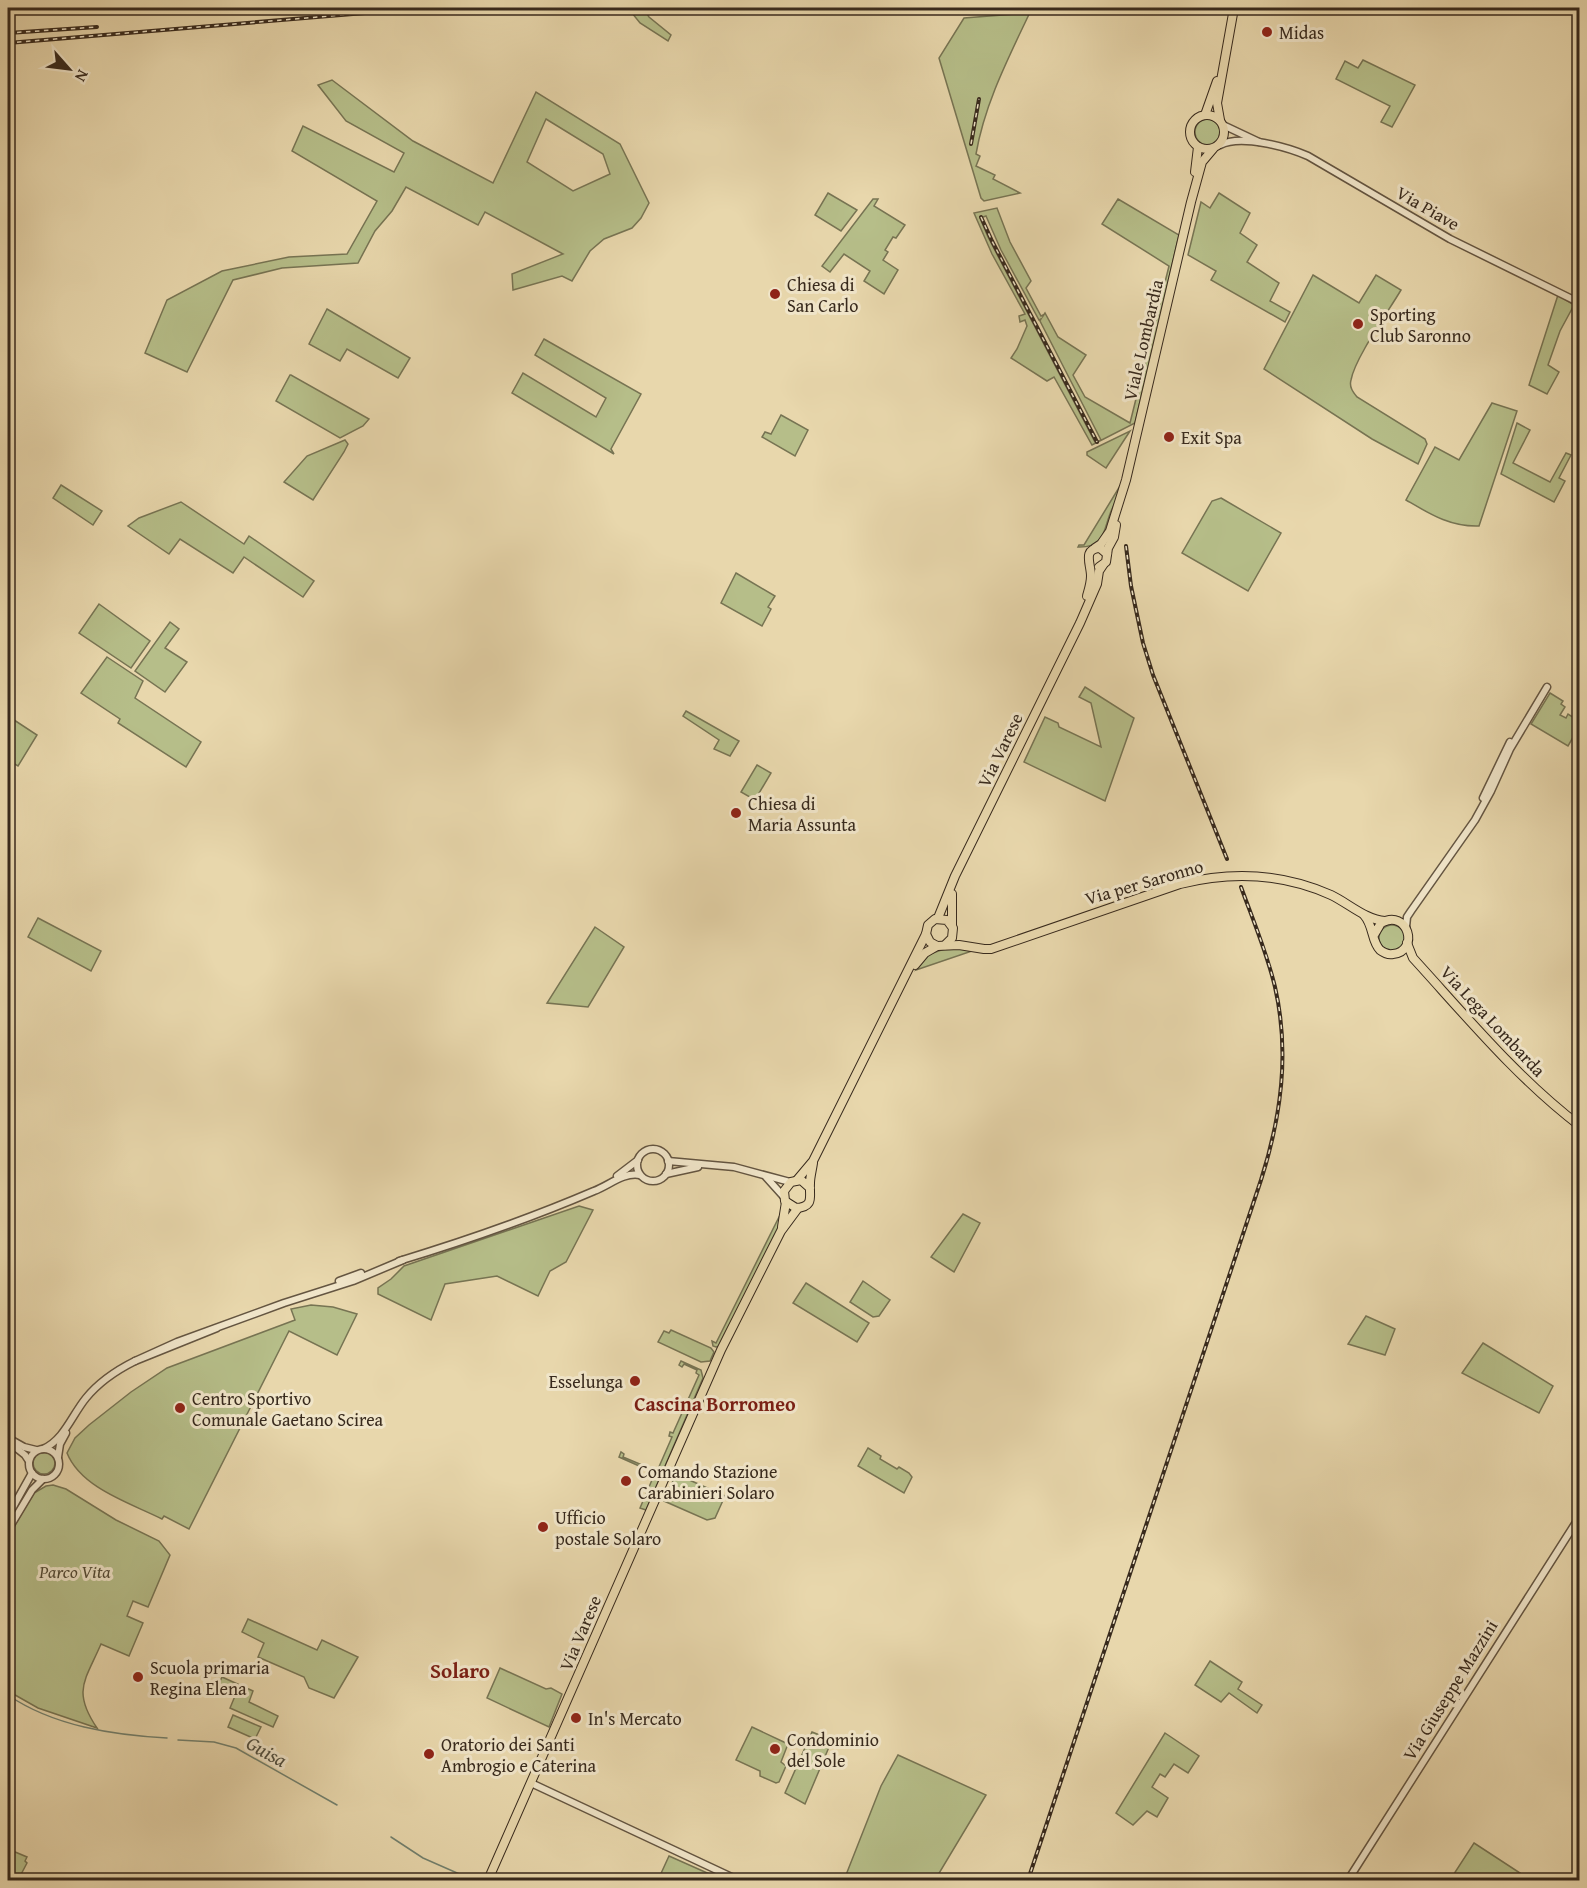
<svg xmlns="http://www.w3.org/2000/svg" width="1587" height="1888" font-family="'Gentium Book Plus',serif">
<style>
.green{fill:#b6be89;stroke:#777453;stroke-width:1.5;fill-rule:evenodd}
.lines{fill:none;stroke-linecap:round;stroke-linejoin:round}
.stream{stroke:#72806e;stroke-width:1.5}
.minor-casing{stroke:#645541;stroke-width:9}
.major-casing{stroke:#382a1d;stroke-width:10}
.minor{stroke:#f0e5c9;stroke-width:6}
.major{stroke:#e8d7ac;stroke-width:8}
.rail-casing{stroke:#382a1d;stroke-width:4}
.rail{stroke:#f0e5c9;stroke-width:1.5;stroke-dasharray:4.5;stroke-linecap:butt}
.poi-dot{fill:#8f2418;stroke:#f0e5c9;stroke-width:2}
.labels{text-anchor:middle;dominant-baseline:central;stroke-width:6;stroke-linejoin:round;paint-order:stroke}
.poi-label{font-size:18px;fill:#382a1d;stroke:#f0e5c9;text-anchor:start}
.street-label{font-size:18px;fill:#382a1d;stroke:#f0e5c9}
.park-label{font-size:18px;font-style:italic;fill:#514833;stroke:#f0e5c9}
.neighbourhood-label{font-size:20px;font-weight:bold;fill:#7a1f14;stroke:#f0e5c9}
.water-label{font-size:20px;font-style:italic;fill:#504e3f;stroke:#f0e5c9}
.quarter-label{font-size:21px;font-weight:bold;fill:#7a1f14;stroke:#f0e5c9}
</style>
<rect width="100%" height="100%" fill="#e8d7ac"/>
<filter id="stains"><feTurbulence type="fractalNoise" baseFrequency=".00333" numOctaves="4"/><feColorMatrix values="0 0 0 0 .2 0 0 0 0 .09 0 0 0 0 .02 0 0 0 .5 -.17"/></filter>
<radialGradient id="worn" r=".72"><stop offset=".6" stop-color="#630" stop-opacity="0"/><stop offset="1" stop-color="#630" stop-opacity=".3"/></radialGradient>
<g class="green">
<polygon points="628,8 643,8 649,17 671,35 668,41 640,23"/>
<path d="M 1021,8 L 1032,8 C 1010,55 985,102 976,154 L 980,156 L 976,166 L 995,175 L 993,179 L 1020,193 L 984,201 L 981,198 L 939,58 L 964,18 L 1015,14 L 1015,10 Z"/>
<polygon points="1363,60 1415,85 1392,127 1381,122 1390,106 1336,79 1345,61 1358,68"/>
<path d="M 332,80 L 413,141 L 493,183 L 536,92 L 620,144 L 649,203 L 641,218 L 632,228 L 604,239 L 590,251 L 572,281 L 562,276 L 513,290 L 512,274 L 563,254 L 485,212 L 478,225 L 406,187 L 392,211 L 375,231 L 358,263 L 282,268 L 233,280 L 187,372 L 145,353 L 167,300 L 222,271 L 289,257 L 347,254 L 377,201 L 292,151 L 303,126 L 394,172 L 404,153 L 346,121 L 318,85 ZM 546,119 L 603,154 L 610,174 L 573,191 L 527,162 Z"/>
<circle cx="1208" cy="132" r="13"/>
<polygon points="828,193 857,210 841,231 815,215"/>
<polygon points="1219,193 1250,213 1240,233 1257,245 1247,262 1279,283 1270,301 1290,312 1285,322 1211,280 1216,271 1188,255 1201,202 1210,208"/>
<polygon points="873,199 878,199 874,206 905,225 896,238 893,237 885,250 888,252 883,260 898,270 884,294 864,281 870,271 844,254 830,272 822,266"/>
<path d="M 1118,199 L 1179,235 L 1135,423 L 1092,445 L 1054,377 L 1047,381 L 1011,358 L 1017,349 L 1027,326 L 1025,320 L 1020,322 L 1019,316 L 1025,314 L 992,254 L 974,213 L 997,208 L 1010,242 L 1031,281 L 1026,288 L 1041,316 L 1043,315 L 1043,316 L 1045,313 L 1058,337 L 1086,355 L 1073,375 L 1085,397 L 1130,423 L 1169,266 L 1102,224 ZM 986,216 L 1001,250 L 1039,320 L 1041,319 L 1040,321 L 1101,440 L 1095,442 L 988,237 L 980,218 Z"/>
<path d="M 1313,275 L 1359,303 L 1376,275 L 1401,290 C 1388,312 1355,358 1351,380 C 1349,387 1353,392 1357,397 L 1425,439 L 1427,444 L 1418,464 L 1372,439 L 1264,369 Z"/>
<polygon points="1558,295 1574,305 1560,331 1548,365 1559,372 1547,394 1529,385"/>
<polygon points="327,309 410,358 398,378 347,349 340,361 309,344"/>
<polygon points="544,339 641,394 611,449 614,454 512,393 523,373 596,417 606,398 535,355"/>
<polygon points="290,375 291,375 369,419 363,426 340,438 276,401"/>
<path d="M 1492,403 L 1517,411 L 1479,526 C 1450,527 1430,514 1406,500 L 1435,447 L 1459,460 Z"/>
<polygon points="781,415 808,430 795,456 762,437 765,432 771,434"/>
<polygon points="1517,423 1530,430 1513,463 1550,482 1566,453 1571,455 1559,478 1565,481 1554,502 1501,474"/>
<polygon points="1130,431 1106,468 1087,455 1087,452"/>
<polygon points="345,440 348,444 344,452 313,500 284,482 307,456"/>
<polygon points="61,485 102,511 93,525 53,498"/>
<path d="M 1120,486 C 1119,495 1116,501 1112,509 C 1103,528 1107,548 1078,547 L 1079,545 L 1084,545 Z"/>
<polygon points="1221,498 1281,533 1248,591 1182,553 1212,501"/>
<polygon points="181,502 244,544 249,536 314,581 303,597 244,557 233,573 180,539 169,554 128,526 139,518"/>
<polygon points="736,573 775,596 768,607 771,609 762,626 721,603"/>
<polygon points="99,604 150,641 131,668 79,633"/>
<polygon points="170,622 179,629 165,648 187,662 165,692 135,671"/>
<polygon points="107,657 143,681 135,698 201,742 186,767 118,723 120,719 81,693"/>
<polygon points="1085,687 1134,718 1105,801 1024,762 1045,717 1058,723 1059,727 1101,747 1091,703 1079,697"/>
<polygon points="1550,693 1563,701 1561,704 1565,707 1560,715 1566,718 1568,714 1579,721 1579,727 1568,746 1531,724"/>
<polygon points="686,711 739,741 730,756 714,749 719,740 683,716"/>
<polygon points="8,716 37,735 18,766 8,760"/>
<polygon points="757,765 771,773 755,800 741,792"/>
<polygon points="38,918 101,951 91,971 28,937"/>
<circle cx="1392" cy="938" r="13"/>
<polygon points="595,927 624,947 588,1007 547,1003"/>
<polygon points="950,947 972,951 916,970 927,955"/>
<polygon points="579,1206 593,1210 566,1262 550,1271 538,1296 497,1276 445,1284 431,1320 378,1294 378,1288 391,1279 404,1266"/>
<polygon points="783,1209 783,1218 776,1235 720,1346 716,1347 713,1346 712,1341 716,1343"/>
<polygon points="963,1214 980,1223 954,1272 931,1257"/>
<polygon points="863,1281 890,1300 879,1316 873,1317 850,1302"/>
<polygon points="806,1283 869,1323 857,1342 793,1303"/>
<path d="M 311,1305 L 333,1307 L 357,1314 L 337,1355 L 289,1331 L 189,1529 L 164,1516 L 162,1519 C 130,1503 81,1488 67,1453 L 75,1438 L 89,1425 L 131,1392 L 167,1368 L 295,1320 L 291,1309 Z"/>
<polygon points="1366,1316 1395,1329 1385,1355 1348,1344"/>
<polygon points="671,1330 711,1348 714,1352 710,1361 701,1362 658,1342 664,1331 669,1333"/>
<polygon points="1483,1343 1553,1386 1539,1413 1462,1373"/>
<polygon points="681,1361 701,1370 703,1378 646,1510 640,1508 655,1473 619,1457 621,1452 624,1454 623,1457 654,1470 655,1468 658,1469 672,1437 669,1436 670,1432 673,1433 699,1375 696,1373 697,1370 684,1364 682,1367 679,1365"/>
<polygon points="868,1448 881,1456 880,1459 897,1469 899,1467 909,1473 912,1477 904,1493 858,1466"/>
<circle cx="44" cy="1463" r="11"/>
<polygon points="676,1474 725,1496 715,1518 707,1520 664,1501"/>
<path d="M 53,1485 L 66,1489 L 116,1520 L 159,1541 L 170,1555 L 148,1607 L 133,1601 L 127,1616 L 143,1623 L 129,1656 L 101,1644 C 85,1681 72,1691 97,1728 L 38,1708 L 8,1691 L 8,1536 L 34,1493 L 46,1486 Z"/>
<polygon points="248,1619 317,1650 322,1640 358,1657 334,1698 309,1688 304,1677 258,1657 264,1643 242,1632"/>
<polygon points="1210,1661 1242,1682 1238,1689 1262,1705 1257,1713 1229,1693 1221,1702 1195,1685"/>
<polygon points="500,1668 546,1689 551,1688 562,1694 549,1727 487,1698"/>
<polygon points="222,1677 253,1691 249,1702 278,1716 273,1727 230,1708 235,1696 217,1688"/>
<polygon points="233,1715 261,1727 255,1739 228,1727"/>
<polygon points="752,1727 788,1744 781,1762 786,1766 779,1782 776,1783 760,1776 760,1771 736,1760"/>
<polygon points="812,1732 832,1740 805,1804 785,1793"/>
<polygon points="1165,1733 1199,1756 1188,1773 1174,1764 1165,1777 1160,1774 1152,1787 1168,1798 1157,1817 1147,1811 1133,1825 1116,1813"/>
<polygon points="898,1755 986,1795 935,1880 844,1880 881,1786"/>
<polygon points="1474,1843 1520,1873 1515,1880 1450,1880"/>
<polygon points="8,1849 27,1857 25,1861 27,1863 18,1880 8,1880"/>
<polygon points="669,1856 723,1880 658,1880"/>
</g>
<g class="lines">
<g class="stream">
<path d="M 8,1695 C 53,1726 113,1735 167,1738"/>
<polyline points="178,1740 214,1742 236,1748 337,1805"/>
<polyline points="391,1837 423,1858 473,1880"/>
</g>
<g class="minor-casing">
<g id="minor">
<polyline points="1223,125 1259,142"/>
<path d="M 1220,145 C 1241,134 1287,147 1308,156 L 1450,239 L 1580,303"/>
<polyline points="1483,798 1510,742"/>
<polyline points="1406,927 1407,917 1411,911 1475,820 1491,791 1510,749 1547,687"/>
<circle cx="653" cy="1165" r="16"/>
<polyline points="668,1161 734,1167 790,1182"/>
<polyline points="666,1174 698,1167"/>
<polyline points="617,1176 638,1160"/>
<polyline points="766,1177 784,1197"/>
<path d="M 399,1261 C 465,1241 531,1218 594,1191 C 610,1185 623,1172 640,1175"/>
<polyline points="339,1281 361,1273"/>
<polyline points="217,1328 135,1361 177,1342 284,1303 353,1281 403,1260"/>
<polyline points="8,1438 24,1447 36,1450"/>
<polyline points="10,1443 25,1455 29,1461"/>
<path d="M 43,1449 C 64,1440 72,1415 86,1398 C 99,1382 117,1370 135,1361"/>
<circle cx="44" cy="1464" r="15"/>
<polyline points="58,1457 60,1444 66,1433"/>
<polyline points="8,1516 32,1473"/>
<polyline points="8,1530 32,1490 43,1479"/>
<polyline points="531,1783 738,1880"/>
<polyline points="1348,1880 1580,1516"/>
</g>
</g>
<g class="major-casing">
<g id="major">
<circle cx="1207" cy="132" r="17"/>
<polyline points="1205,115 1217,81"/>
<polyline points="1220,120 1217,103 1234,8"/>
<polyline points="1195,172 1198,147"/>
<polyline points="1095,548 1101,544 1110,531 1126,480 1191,202 1202,162 1213,149"/>
<polyline points="1099,567 1106,562 1108,548 1114,537 1116,525"/>
<path d="M 1087,596 C 1089,589 1091,583 1091,576 C 1091,564 1082,549 1100,548 L 1107,554"/>
<path d="M 1364,915 C 1374,926 1371,941 1380,950 C 1384,953 1388,955 1393,954 C 1420,951 1408,908 1381,923 L 1374,935"/>
<polyline points="938,918 955,876 1080,623 1097,584 1099,571 1103,565"/>
<polyline points="952,925 952,894"/>
<path d="M 926,934 L 930,942 L 937,946 L 959,945 L 984,949 L 991,949 L 1180,884 C 1232,871 1282,873 1331,895 C 1348,903 1366,920 1385,921"/>
<path d="M 1407,943 L 1413,958 C 1466,1016 1517,1078 1580,1126"/>
<polyline points="915,965 925,953 937,946"/>
<polyline points="797,1180 813,1161 926,934 928,925 935,919 947,920 953,928 952,938 945,945"/>
<path d="M 810,1188 L 801,1180 L 791,1182 L 784,1191 L 785,1201 L 796,1208 C 815,1207 809,1196 810,1183 C 810,1177 812,1170 813,1163"/>
<polyline points="782,1227 786,1202"/>
<polyline points="488,1880 721,1350 781,1231 798,1208"/>
</g>
</g>
<use href="#minor" class="minor"/>
<use href="#major" class="major"/>
<g class="rail-casing">
<g id="rail">
<polyline points="8,33 97,27"/>
<polyline points="8,43 425,8"/>
<polyline points="971,144 979,99"/>
<polyline points="981,217 992,241 1097,442"/>
<polyline points="1126,546 1131,586 1143,643 1153,675 1227,859"/>
<path d="M 1028,1880 L 1261,1180 C 1281,1117 1290,1053 1275,987 C 1267,953 1253,920 1241,887"/>
</g>
</g>
<use href="#rail" class="rail"/>
</g>
<g class="poi-dot">
<circle cx="1267" cy="32" r="6"/>
<circle cx="775" cy="294" r="6"/>
<circle cx="1358" cy="324" r="6"/>
<circle cx="1169" cy="437" r="6"/>
<circle cx="736" cy="813" r="6"/>
<circle cx="635" cy="1381" r="6"/>
<circle cx="180" cy="1408" r="6"/>
<circle cx="626" cy="1481" r="6"/>
<circle cx="543" cy="1527" r="6"/>
<circle cx="138" cy="1677" r="6"/>
<circle cx="576" cy="1718" r="6"/>
<circle cx="775" cy="1749" r="6"/>
<circle cx="429" cy="1754" r="6"/>
</g>
<g class="labels">
<g class="poi-label">
<text x="1279" y="32">Midas</text>
<text x="787" y="284">Chiesa di<tspan x="787" dy="21">San Carlo</tspan></text>
<text x="1370" y="314">Sporting<tspan x="1370" dy="21">Club Saronno</tspan></text>
<text x="1181" y="437">Exit Spa</text>
<text x="748" y="803">Chiesa di<tspan x="748" dy="21">Maria Assunta</tspan></text>
<text x="623" y="1381" text-anchor="end">Esselunga</text>
<text x="192" y="1398">Centro Sportivo<tspan x="192" dy="21">Comunale Gaetano Scirea</tspan></text>
<text x="638" y="1471">Comando Stazione<tspan x="638" dy="21">Carabinieri Solaro</tspan></text>
<text x="555" y="1517">Ufficio<tspan x="555" dy="21">postale Solaro</tspan></text>
<text x="150" y="1667">Scuola primaria<tspan x="150" dy="21">Regina Elena</tspan></text>
<text x="588" y="1718">In's Mercato</text>
<text x="787" y="1739">Condominio<tspan x="787" dy="21">del Sole</tspan></text>
<text x="441" y="1744">Oratorio dei Santi<tspan x="441" dy="21">Ambrogio e Caterina</tspan></text>
</g>
<g class="street-label">
<text transform="translate(1428 208) rotate(30)">Via Piave</text>
<text transform="translate(1143 340) rotate(-77)">Viale Lombardia</text>
<text transform="translate(1000 750) rotate(-64)">Via Varese</text>
<text transform="translate(1144 882) rotate(-16)">Via per Saronno</text>
<text transform="translate(1493 1021) rotate(47)">Via Lega Lombarda</text>
<text transform="translate(580 1633) rotate(-67)">Via Varese</text>
<text transform="translate(1450 1690) rotate(-58)">Via Giuseppe Mazzini</text>
</g>
<g class="park-label">
<text x="75" y="1571">Parco Vita</text>
</g>
<g class="neighbourhood-label">
<text x="715" y="1403">Cascina Borromeo</text>
</g>
<g class="water-label">
<text transform="translate(267 1751) rotate(29)">Guisa</text>
</g>
<g class="quarter-label">
<text x="460" y="1670">Solaro</text>
</g>
</g>
<rect width="1587" height="1888" fill="none" stroke="#e8d7ac" stroke-width="30"/>
<rect x="9" y="9" width="1569" height="1870" fill="none" stroke="#382a1d" stroke-width="3"/>
<rect x="15" y="15" width="1557" height="1858" fill="none" stroke="#382a1d" stroke-width="1.5"/>
<g transform="translate(69 69) rotate(118)" stroke="#f0e5c9" stroke-width="4.5" paint-order="stroke">
<path d="M0-4.5L10 22L0 15L-10 22Z" fill="#382a1d"/>
<text y="-9" font-size="16" font-weight="bold" text-anchor="middle" fill="#382a1d">N</text>
</g>
<rect width="100%" height="100%" filter="url(#stains)"/>
<rect width="100%" height="100%" fill="url(#worn)"/>
</svg>
